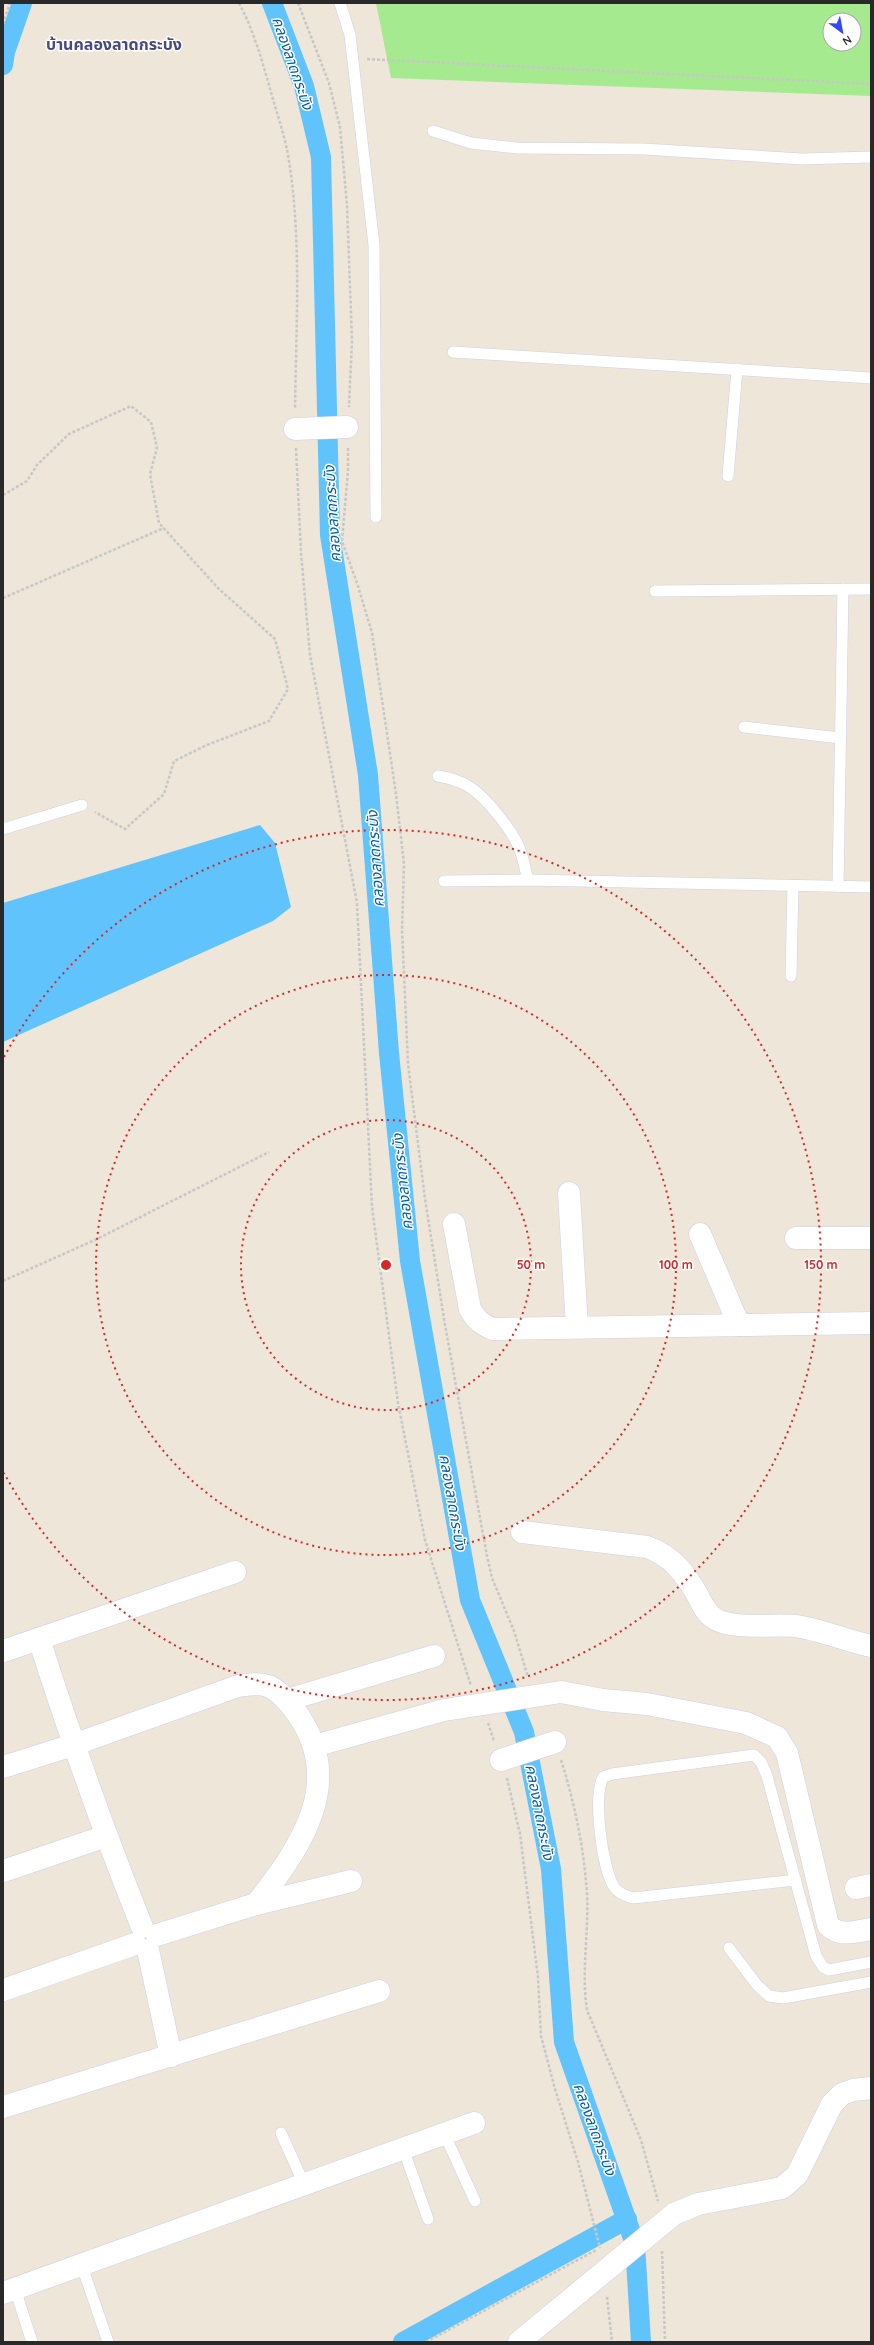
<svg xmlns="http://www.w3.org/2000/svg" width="874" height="2345" font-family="Quicksand,'Noto Sans Thai',sans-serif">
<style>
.green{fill:#a5ea8f;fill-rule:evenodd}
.water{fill:#60c3fc}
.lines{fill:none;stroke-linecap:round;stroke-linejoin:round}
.canal{stroke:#60c3fc;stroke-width:20}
.lane-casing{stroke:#ced0e4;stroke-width:12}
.street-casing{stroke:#ced0e4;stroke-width:23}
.path{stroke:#c7c7c7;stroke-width:2.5;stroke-dasharray:3 2;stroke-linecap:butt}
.lane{stroke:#fff;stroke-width:11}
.street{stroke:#fff;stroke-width:22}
.ring{fill:none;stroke:#d62828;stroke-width:2;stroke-dasharray:2 4}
.labels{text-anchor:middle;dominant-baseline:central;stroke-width:3;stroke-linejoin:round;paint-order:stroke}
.water-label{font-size:15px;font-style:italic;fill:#005da6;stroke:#fff}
.quarter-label{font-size:16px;font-weight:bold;fill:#454a7f;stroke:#fff}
.centre{fill:#d62828;stroke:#fff;stroke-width:2}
.ring-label{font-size:12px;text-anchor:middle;font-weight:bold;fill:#d62828;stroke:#fff;stroke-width:3;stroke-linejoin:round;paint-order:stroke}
</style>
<rect width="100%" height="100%" fill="#ede6d9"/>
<path class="green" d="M 376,3 L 871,3 L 871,96 L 391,78 ZM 830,20 L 854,20 L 854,44 L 830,44 Z"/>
<polygon class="water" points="260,825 275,843 291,907 273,921 3,1042 3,903"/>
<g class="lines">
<g class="canal">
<polyline points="272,3 304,86 321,157 330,535 368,775 389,1053 410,1261 470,1600 524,1732 551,1869 564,2042 635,2244 641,2342"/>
<polyline points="3,65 5,52 22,3"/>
<polyline points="403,2342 627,2219"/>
</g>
<g class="lane-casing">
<g id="lane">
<polyline points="340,3 350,35 374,245 376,517"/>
<polyline points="433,131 471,143 517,148 644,149 802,159 871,157"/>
<polyline points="453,352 871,378"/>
<polyline points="728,476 737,369"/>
<polyline points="655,591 871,589"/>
<polyline points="744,727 840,738"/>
<path d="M 438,776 C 449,778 458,780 468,786 C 485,796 513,831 520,850 C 524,860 525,870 528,880"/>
<polyline points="3,829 82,805"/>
<polyline points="444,881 528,880 871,887"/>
<polyline points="838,886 843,589"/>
<polyline points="791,976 793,886"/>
<path d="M 796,1880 L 633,1898 C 626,1896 618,1893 614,1887 C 602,1867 593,1798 603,1777 L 612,1774 L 754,1755 L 761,1762 L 767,1776 L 816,1956 L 823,1967 L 829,1970 L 871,1962"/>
<polyline points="729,1948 757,1985 769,1996 783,1998 871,1982"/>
<polyline points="281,2133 304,2184"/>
<polyline points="444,2133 475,2201"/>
<polyline points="403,2148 428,2219"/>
<polyline points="82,2266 108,2342"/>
<polyline points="15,2289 32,2342"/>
</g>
</g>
<g class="street-casing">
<g id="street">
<polyline points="295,429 347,427"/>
<polyline points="569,1193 577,1327"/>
<path d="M 454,1224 L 470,1309 C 476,1320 481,1324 493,1329 L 871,1323"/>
<polyline points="700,1234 739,1325"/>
<polyline points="796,1238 871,1238"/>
<path d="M 522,1532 L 647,1547 C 672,1556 685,1573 698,1596 C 702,1604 706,1613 714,1618 C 730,1630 774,1624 795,1626 C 820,1629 846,1641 871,1646"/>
<path d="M 39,1639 C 70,1736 104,1832 142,1927"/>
<polyline points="3,1651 235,1572"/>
<polyline points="287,1700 434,1656"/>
<path d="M 314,1746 L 444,1710 L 561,1692 L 603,1700 L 647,1704 L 746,1723 L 777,1737 L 787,1753 L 828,1925 C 839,1937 856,1932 871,1929"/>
<polyline points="501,1760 555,1742"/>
<path d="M 3,1767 L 73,1745 L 238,1686 C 266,1681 275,1685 293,1708 C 348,1778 303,1845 256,1904"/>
<polyline points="3,1871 106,1836"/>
<polyline points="856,1888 871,1885"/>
<polyline points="157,1935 256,1904 351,1881"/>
<polyline points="148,1950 171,2056"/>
<polyline points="3,1990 135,1944"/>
<polyline points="3,2107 379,1991"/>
<polyline points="3,2293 474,2123"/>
<polyline points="519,2342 674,2214 698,2204 782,2188 797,2175 832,2104 842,2094 853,2090 871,2088"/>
</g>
</g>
<g class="path">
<path d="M 239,3 C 253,29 261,57 269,85 C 275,108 284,132 288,155 C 302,236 296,327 295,409"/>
<polyline points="298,3 329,83 340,127 347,205 352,341 349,407"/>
<polyline points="3,24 10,3"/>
<polyline points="367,59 871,84"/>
<polyline points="296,448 301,553 310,655 357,903 372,1207 398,1403 425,1540 471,1686"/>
<polyline points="348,448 348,471 342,541 358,586 372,633 396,794 404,864 402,929 408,1064 425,1199 445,1325 487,1556 492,1578 514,1631 528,1677"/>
<polyline points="3,495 27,481 37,465 69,434 131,406 151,422 157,448 150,474 159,523 218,588 275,639 288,689 269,721 207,745 174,761 164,794 125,829 95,812"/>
<polyline points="3,598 164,528"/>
<polyline points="3,1281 97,1239 269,1152"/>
<polyline points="488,1723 494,1741"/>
<path d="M 561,1760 C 575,1804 584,1849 587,1894 C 589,1933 581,1972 587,2010 L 641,2140 L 658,2201"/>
<polyline points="507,1778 520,1834 538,1977 541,2036 555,2089 578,2162 600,2248"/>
<polyline points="662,2251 665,2342"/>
<polyline points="607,2297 612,2342"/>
<polyline points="426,2342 596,2250"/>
</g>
<use href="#lane" class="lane"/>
<use href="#street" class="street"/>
</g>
<g class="ring">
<circle cx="386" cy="1265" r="145"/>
<circle cx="386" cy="1265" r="290"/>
<path d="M4 1057A435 435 0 1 1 4 1473"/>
</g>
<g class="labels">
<g class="water-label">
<text transform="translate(293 63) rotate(71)">คลองลาดกระบัง</text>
<text transform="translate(332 514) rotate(-94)">คลองลาดกระบัง</text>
<text transform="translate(375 859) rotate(-94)">คลองลาดกระบัง</text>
<text transform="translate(402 1182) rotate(-96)">คลองลาดกระบัง</text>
<text transform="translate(453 1502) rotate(80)">คลองลาดกระบัง</text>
<text transform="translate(540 1812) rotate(79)">คลองลาดกระบัง</text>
<text transform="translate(595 2129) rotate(70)">คลองลาดกระบัง</text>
</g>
<g class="quarter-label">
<text x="114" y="44">บ้านคลองลาดกระบัง</text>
</g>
</g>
<circle cx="386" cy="1265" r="6" class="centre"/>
<g class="ring-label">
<text x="531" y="1269">50 m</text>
<text x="676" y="1269">100 m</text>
<text x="821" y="1269">150 m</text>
</g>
<rect width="874" height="2345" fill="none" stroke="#292929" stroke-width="8"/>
<g transform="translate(842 32) rotate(148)"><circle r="19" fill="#ffffff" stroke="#a9a9a9"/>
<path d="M0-3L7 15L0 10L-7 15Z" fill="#3447ff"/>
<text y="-6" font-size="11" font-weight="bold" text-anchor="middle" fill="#292929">N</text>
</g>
</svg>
